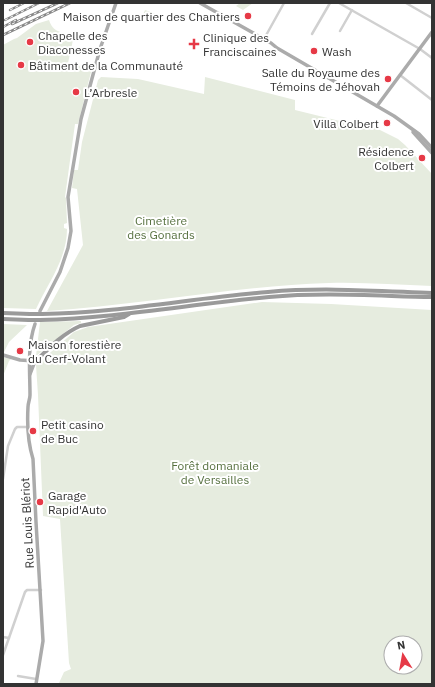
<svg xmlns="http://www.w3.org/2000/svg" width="435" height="687" font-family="'IBM Plex Sans',sans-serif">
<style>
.green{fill:#e6ecdf;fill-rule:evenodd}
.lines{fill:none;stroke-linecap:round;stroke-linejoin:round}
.minor{stroke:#d0d0d0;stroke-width:2.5}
.major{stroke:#ababab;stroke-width:3.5}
.highway{stroke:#9a9a9a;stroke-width:4}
.rail-casing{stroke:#888;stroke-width:2.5}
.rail{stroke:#fff;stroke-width:1;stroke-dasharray:3;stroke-linecap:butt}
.highway-bridge{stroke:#9a9a9a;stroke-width:4}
.poi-dot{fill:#e63946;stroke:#fff;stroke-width:1.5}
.labels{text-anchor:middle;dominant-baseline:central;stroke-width:4;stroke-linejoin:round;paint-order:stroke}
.poi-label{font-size:12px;fill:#333;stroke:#fff;text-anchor:start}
.park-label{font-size:12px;fill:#56703f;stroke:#fff}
.street-label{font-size:12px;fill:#333;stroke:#fff}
</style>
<rect width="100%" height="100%" fill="#fff"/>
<g class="green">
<polygon points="240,3 253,3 243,10 236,6"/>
<polygon points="145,10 162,16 159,22 142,17"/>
<path d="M 49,20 C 54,36 66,31 78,36 L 73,40 L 68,63 L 92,68 L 78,124 L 75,124 L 65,197 L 66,198 L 67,223 L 64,224 L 64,228 L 67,229 C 67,259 48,283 36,309 L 3,308 L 3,45 L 14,39 L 17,38 L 36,24 Z"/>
<path d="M 101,77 L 138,79 L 204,94 L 205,77 L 295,100 L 295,110 L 352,124 L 356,118 L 398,139 L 405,145 L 432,174 L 432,286 C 398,285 363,282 329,283 C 234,286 141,305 47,311 L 83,245 L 77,189 L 72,188 L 74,170 L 78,170 L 82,142 L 98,80 Z"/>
<path d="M 262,302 L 331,304 L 432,310 L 432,684 L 60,684 L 59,683 L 64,672 L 71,669 L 69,663 L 60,519 L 43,516 L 38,395 L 36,365 L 74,332 L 88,327 ZM 391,643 L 415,643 L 415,667 L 391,667 Z"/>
<polygon points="81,321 81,323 74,325 36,356 40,322"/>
<polygon points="3,324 27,325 9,342 3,354"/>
<polygon points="3,357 11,359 9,361 3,376"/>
</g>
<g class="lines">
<g class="minor">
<polyline points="339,3 420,49 432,58"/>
<polyline points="406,3 432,18"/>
<polyline points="340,31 352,10"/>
<polyline points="312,34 330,3"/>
<polyline points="264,39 284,3"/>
<polyline points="400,75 432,100"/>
<polyline points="3,479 8,446 15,429 17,427 28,427"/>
<polyline points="3,637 9,638"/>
<polyline points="3,655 25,592 27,590 41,590"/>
<polyline points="18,676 36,679"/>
</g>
<g class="major">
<polyline points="200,3 271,43 277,48 394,116 419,134 432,148"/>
<polyline points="377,106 432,32"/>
<polyline points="413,132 432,153"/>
<polyline points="40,311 60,272 68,248 71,231 68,197 81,119 100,49 116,3"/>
<path d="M 35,324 C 27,347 30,371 30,395 C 30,399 28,403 28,407 C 27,424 28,443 33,459 L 36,522 L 43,641 L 36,684"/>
<polyline points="3,355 20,360 35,361"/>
<polyline points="30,374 35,361"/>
</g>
<g class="highway">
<polyline points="3,313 30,314"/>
<path d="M 42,314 C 118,313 193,298 268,292 C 322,287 378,291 432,293"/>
<polyline points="3,319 29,320"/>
<path d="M 40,320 C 117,318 192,304 269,297 C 323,292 378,296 432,297"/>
<path d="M 39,358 C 51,346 64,333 80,326 L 124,317 L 129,314"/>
</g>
<g class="rail-casing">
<g id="rail">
<polyline points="10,10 24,3"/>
<polyline points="5,20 39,3"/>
<polyline points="12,24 58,3"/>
<polyline points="3,27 16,20"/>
<polyline points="3,35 70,3"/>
</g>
</g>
<use href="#rail" class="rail"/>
<g class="highway-bridge">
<polyline points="30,314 42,314"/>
<polyline points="29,320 40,320"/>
</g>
</g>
<g class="poi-dot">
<circle cx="248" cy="16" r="4"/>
<circle cx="30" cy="42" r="4"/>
<path d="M192 38h4v4h4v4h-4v4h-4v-4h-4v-4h4z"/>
<circle cx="314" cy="51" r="4"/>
<circle cx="21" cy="65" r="4"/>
<circle cx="388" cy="79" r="4"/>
<circle cx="76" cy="92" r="4"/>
<circle cx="387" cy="123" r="4"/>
<circle cx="422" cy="158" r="4"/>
<circle cx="20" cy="351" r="4"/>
<circle cx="33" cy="431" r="4"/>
<circle cx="40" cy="502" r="4"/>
</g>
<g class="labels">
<g class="poi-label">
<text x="240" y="16" text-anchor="end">Maison de quartier des Chantiers</text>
<text x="38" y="35">Chapelle des<tspan x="38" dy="14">Diaconesses</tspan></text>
<text x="203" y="37">Clinique des<tspan x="203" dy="14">Franciscaines</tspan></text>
<text x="322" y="51">Wash</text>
<text x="29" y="65">Bâtiment de la Communauté</text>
<text x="380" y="72" text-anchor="end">Salle du Royaume des<tspan x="380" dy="14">Témoins de Jéhovah</tspan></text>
<text x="84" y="92">L’Arbresle</text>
<text x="379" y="123" text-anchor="end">Villa Colbert</text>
<text x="414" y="151" text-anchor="end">Résidence<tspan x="414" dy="14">Colbert</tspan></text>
<text x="28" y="344">Maison forestière<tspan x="28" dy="14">du Cerf-Volant</tspan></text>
<text x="41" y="424">Petit casino<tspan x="41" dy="14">de Buc</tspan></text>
<text x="48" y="495">Garage<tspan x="48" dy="14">Rapid'Auto</tspan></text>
</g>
<g class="park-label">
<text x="161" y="220">Cimetière<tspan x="161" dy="14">des Gonards</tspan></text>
<text x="215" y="465">Forêt domaniale<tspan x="215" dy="14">de Versailles</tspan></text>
</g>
<g class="street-label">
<text transform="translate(27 523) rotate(-93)">Rue Louis Blériot</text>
</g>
</g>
<rect width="435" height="687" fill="none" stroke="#333333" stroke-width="8"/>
<g transform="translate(403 655) rotate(349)"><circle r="19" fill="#ffffff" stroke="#adadad"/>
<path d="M0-3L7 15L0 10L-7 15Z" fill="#e63946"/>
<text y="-6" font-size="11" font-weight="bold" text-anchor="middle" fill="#333333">N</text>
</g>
</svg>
